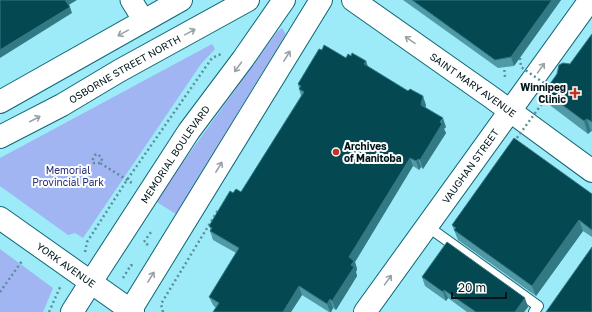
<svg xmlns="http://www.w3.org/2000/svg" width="592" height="312" font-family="'Golos Text',sans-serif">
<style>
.green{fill:#a1b5f3}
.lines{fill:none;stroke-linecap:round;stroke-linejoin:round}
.service-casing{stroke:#0f6774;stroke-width:12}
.minor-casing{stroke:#0f6774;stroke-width:23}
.tertiary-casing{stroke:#0f6774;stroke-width:24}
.secondary-casing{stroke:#0f6774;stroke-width:24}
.path{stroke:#5a8f99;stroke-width:2.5;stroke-dasharray:2 3;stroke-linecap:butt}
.service{stroke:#fff;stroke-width:10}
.minor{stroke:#fff;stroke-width:21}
.tertiary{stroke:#fff;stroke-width:22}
.secondary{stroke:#fff;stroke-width:22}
.path-bridge{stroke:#5a8f99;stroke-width:2.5;stroke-dasharray:2 3;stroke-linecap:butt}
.wall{fill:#5099a6}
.shaded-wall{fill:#327984}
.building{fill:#044852;stroke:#327984}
.oneway{stroke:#99a2a4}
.poi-dot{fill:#c13422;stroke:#fdfdfd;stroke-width:1.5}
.labels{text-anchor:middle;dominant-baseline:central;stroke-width:4;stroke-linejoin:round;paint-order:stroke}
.street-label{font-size:10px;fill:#01171b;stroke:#fdfdfd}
.poi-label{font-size:10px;font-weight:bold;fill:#01171b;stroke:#fdfdfd;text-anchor:end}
.park-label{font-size:10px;fill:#222e79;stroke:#fdfdfd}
</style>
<rect width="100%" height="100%" fill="#9deaf9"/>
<g class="green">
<polygon points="282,28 286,34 176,214 155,201 277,32"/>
<polygon points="212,44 215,49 201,64 83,238 75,233 68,235 0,186 0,158"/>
<polygon points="0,249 53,288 43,312 0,312"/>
</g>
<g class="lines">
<g class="service-casing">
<polyline id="service" points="427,226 538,306 534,312"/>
</g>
<g class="minor-casing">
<polyline id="minor" points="131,0 144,21"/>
</g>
<g class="tertiary-casing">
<g id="tertiary">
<polyline points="72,312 91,282"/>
<path id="s1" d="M 365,312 L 590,0"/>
</g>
</g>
<g class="secondary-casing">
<g id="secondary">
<path id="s2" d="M 353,0 L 491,97 L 592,171"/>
<polyline points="0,102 181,0"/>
<path id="s3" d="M 0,137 L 62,105 L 119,71 L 248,0"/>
<path id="s4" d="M 0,218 L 133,312"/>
<path id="s5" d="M 91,282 L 189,131 L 243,59 L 284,0"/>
<polyline points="130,311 321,0"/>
</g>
</g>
<g class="path">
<polyline points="504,65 505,77"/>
<polyline points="100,163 94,163 92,161 95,155 98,154 102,159 100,163 132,183"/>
<polyline points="148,245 144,242 151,232"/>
<polyline points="85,252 87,242 127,180 212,58 221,54"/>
<polyline points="123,278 131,265 135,267"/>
<polyline points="0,292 22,261"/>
<polyline points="49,312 61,285"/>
<polyline points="163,312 161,304 218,210"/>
</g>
<use href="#service" class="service"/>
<use href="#minor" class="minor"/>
<use href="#tertiary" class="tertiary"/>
<use href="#secondary" class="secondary"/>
<g class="path-bridge">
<polyline points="520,58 521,67 551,88"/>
<polyline points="514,142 549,94"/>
</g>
</g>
<g class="wall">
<polygon points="403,0 561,0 514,66 498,68"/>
<polygon points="592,34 592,132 591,131 588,134 551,106 546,93 557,74 570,64"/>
<polygon points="322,50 346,58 351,56 366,61 368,67 426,105 425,107 446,127 444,129 446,133 423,169 421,167 419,170 413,166 355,262 357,269 356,272 357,276 336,310 333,308 331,312 329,312 302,295 291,312 213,312 216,308 213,305 209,297 236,253 213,240 210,231 211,230 209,226 233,193 241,192 301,96 299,89 299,88 298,84"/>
<polygon points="592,194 592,237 583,231 536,296 458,240 452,225"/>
<polygon points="422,277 528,307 524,312 467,312 448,298 446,301 425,286"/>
</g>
<g class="shaded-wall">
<polygon points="65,0 77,0 67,6"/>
<polygon points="552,0 561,0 514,66 511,57"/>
<polygon points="70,7 72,13 0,58 0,50"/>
<polygon points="366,61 369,70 364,64"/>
<polygon points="423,96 426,105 424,113 421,105"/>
<polygon points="443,118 446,127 444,129 446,133 423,169 420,160"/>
<polygon points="587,119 591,131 588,134 584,121"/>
<polygon points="410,158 413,166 355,262 357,269 356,272 357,276 336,310 332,301 349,257"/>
<polygon points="418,159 421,167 419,170 416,161"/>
<polygon points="579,220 583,231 536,296 532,286"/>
<polygon points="299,286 302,295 291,312 283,312"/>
<polygon points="444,290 448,298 446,301 443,292"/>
<polygon points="525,298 528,307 524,312 515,312"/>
<polygon points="330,299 333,308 331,312 330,312 327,304"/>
</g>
<g class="building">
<polygon points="0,0 65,0 70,7 0,50"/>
<polygon points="412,0 552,0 511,57 495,60"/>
<polygon points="592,34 592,122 587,119 584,121 546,93 547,88 557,74 559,65 563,63 570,64"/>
<polygon points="324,45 346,58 348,54 351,56 352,53 366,61 364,64 408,91 410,89 423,96 421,105 443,118 440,122 442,124 420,160 418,159 416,161 410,158 349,257 354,261 351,265 354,267 332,301 330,299 327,304 299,286 283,312 213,312 219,303 209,297 239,248 210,231 212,228 209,226 230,191 233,193 236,189 241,192 304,92 299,89 301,86 298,84 319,49 322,50"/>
<polygon points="514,138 592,194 592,230 579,220 532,286 454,230 456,228 452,225"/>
<polygon points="447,242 525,298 515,312 476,312 444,290 443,292 422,277"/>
<polygon points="592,247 592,312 546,312"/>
</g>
<defs><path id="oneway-shaft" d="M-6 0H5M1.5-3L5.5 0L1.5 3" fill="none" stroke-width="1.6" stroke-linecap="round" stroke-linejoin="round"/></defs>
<g class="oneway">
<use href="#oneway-shaft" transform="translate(190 32) rotate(-29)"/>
<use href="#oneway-shaft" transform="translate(123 33) rotate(151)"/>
<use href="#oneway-shaft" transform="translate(410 40) rotate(-145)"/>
<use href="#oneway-shaft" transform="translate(287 56) rotate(-58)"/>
<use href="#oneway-shaft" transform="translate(238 67) rotate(126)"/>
<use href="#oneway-shaft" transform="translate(541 68) rotate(-54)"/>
<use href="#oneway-shaft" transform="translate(35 119) rotate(-27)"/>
<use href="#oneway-shaft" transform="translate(219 167) rotate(-58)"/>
<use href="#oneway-shaft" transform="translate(151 277) rotate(-58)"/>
<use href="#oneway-shaft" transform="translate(388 280) rotate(-54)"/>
</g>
<g class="poi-dot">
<path d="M573 87h4v4h4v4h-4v4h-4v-4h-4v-4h4z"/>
<circle cx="336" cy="152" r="4"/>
</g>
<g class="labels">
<g class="street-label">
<text stroke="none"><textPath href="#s3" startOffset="142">OSBORNE STREET NORTH</textPath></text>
<text stroke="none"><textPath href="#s2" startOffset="147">SAINT MARY AVENUE</textPath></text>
<text stroke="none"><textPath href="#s5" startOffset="153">MEMORIAL BOULEVARD</textPath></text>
<text stroke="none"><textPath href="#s1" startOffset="180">VAUGHAN STREET</textPath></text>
<text stroke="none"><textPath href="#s4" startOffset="81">YORK AVENUE</textPath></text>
</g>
<g class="poi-label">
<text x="566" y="87">Winnipeg<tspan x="566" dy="12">Clinic</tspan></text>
<text x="344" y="146" text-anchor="start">Archives<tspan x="344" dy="12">of Manitoba</tspan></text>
</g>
<g class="park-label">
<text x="68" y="170">Memorial<tspan x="68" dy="12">Provincial Park</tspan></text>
</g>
</g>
<path d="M452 292v6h54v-6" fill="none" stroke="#01171b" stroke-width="2"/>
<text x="458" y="292" font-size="12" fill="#01171b" stroke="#fdfdfd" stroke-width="3" paint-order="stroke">20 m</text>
</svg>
